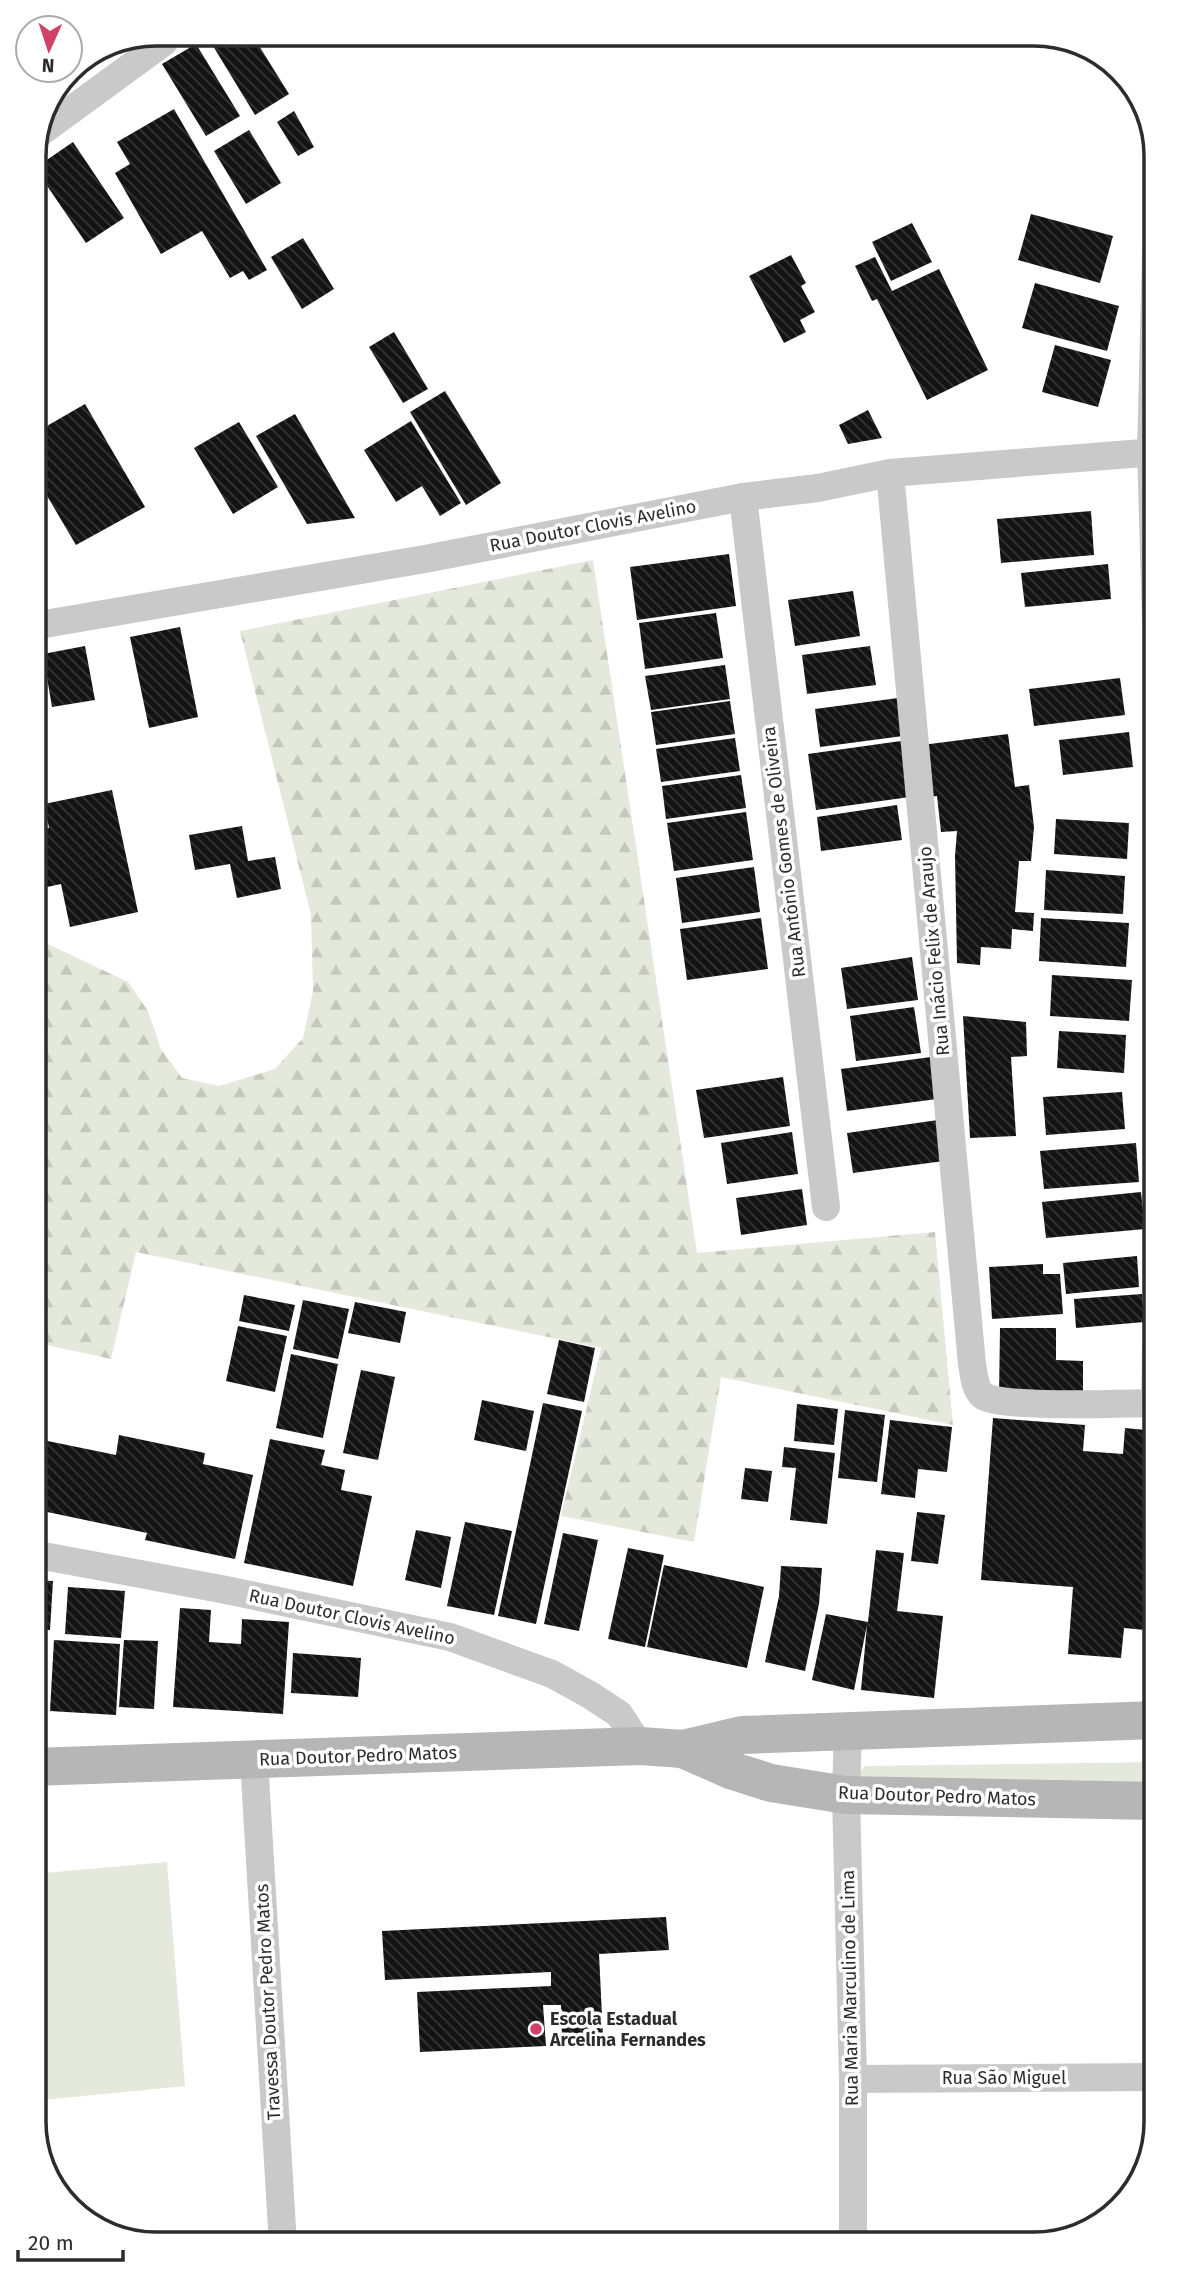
<svg xmlns="http://www.w3.org/2000/svg" width="1189" height="2278" font-family="'Fira Sans',sans-serif">
<style>
.green{fill:#e5e9db}
.forest{fill:url(#forest-firs)}
.building{fill:url(#building-back-hatch)}
.lines{fill:none;stroke-linecap:round;stroke-linejoin:round}
.street{stroke:#c9c9c9;stroke-width:28}
.secondary{stroke:#b6b6b6;stroke-width:38}
.poi-dot{fill:#d14066;stroke:#fff;stroke-width:2.5}
.labels{text-anchor:middle;dominant-baseline:central;stroke-width:7;stroke-linejoin:round;paint-order:stroke}
.street-label{font-size:18px;fill:#2c2c2c;stroke:#fff}
.poi-label{font-size:18px;font-weight:bold;fill:#2c2c2c;stroke:#fff;text-anchor:start}
.rim{fill:none;stroke:#2c2c2c;stroke-width:3.5}
</style>
<defs>
<pattern id="forest-firs" width="22" height="20" patternUnits="userSpaceOnUse" patternTransform="scale(1.75)"><rect width="22" height="20" fill="#e5e9db"/><path d="M5 1l3.5 6h-7zM16 11l3.5 6h-7z" fill="#c5c8bc"/></pattern>
<pattern id="building-back-hatch" width="6" height="6" patternUnits="userSpaceOnUse" patternTransform="scale(1.75)"><rect width="6" height="6" fill="#131313"/><path d="M-1 5l2 2M0 0l6 6M5-1l2 2" fill="none" stroke="#363636"/></pattern>
</defs>
<rect width="100%" height="100%" fill="#fff"/>
<g class="green">
<polygon points="1156,1762 1156,1790 856,1776 865,1766"/>
<polygon points="167,1862 185,2086 33,2101 33,1874"/>
</g>
<polygon class="forest" points="593,560 697,1253 935,1232 953,1425 721,1377 694,1542 561,1516 601,1348 136,1252 111,1359 33,1342 33,937 128,982 148,1011 161,1049 182,1078 219,1086 275,1069 303,1038 313,991 311,915 240,631"/>
<g class="building">
<polygon points="210,41 256,41 289,94 255,115"/>
<polygon points="196,44 240,116 206,136 162,64"/>
<polygon points="174,109 267,270 249,280 243,271 230,278 202,231 161,254 115,173 130,164 117,142"/>
<polygon points="294,111 314,147 298,156 277,122"/>
<polygon points="249,130 281,183 246,204 214,151"/>
<polygon points="73,142 124,218 86,243 35,168"/>
<polygon points="1031,214 1113,236 1100,283 1018,260"/>
<polygon points="912,223 932,262 891,281 872,242"/>
<polygon points="303,238 334,289 302,309 271,257"/>
<polygon points="791,255 806,283 801,286 815,312 800,320 806,332 784,343 749,276"/>
<polygon points="875,257 892,291 939,269 988,370 927,400 877,299 872,301 855,266"/>
<polygon points="1035,283 1119,306 1107,351 1022,328"/>
<polygon points="394,332 428,389 403,403 369,347"/>
<polygon points="1055,345 1111,360 1098,407 1042,392"/>
<polygon points="445,391 501,483 466,505 410,412"/>
<polygon points="85,404 145,507 76,545 33,472 33,434"/>
<polygon points="868,410 882,438 848,444 839,425"/>
<polygon points="295,414 355,518 307,524 256,436"/>
<polygon points="411,421 461,503 440,516 422,486 396,502 364,450"/>
<polygon points="239,422 278,487 233,514 194,448"/>
<polygon points="1091,511 1094,555 1001,563 997,519"/>
<polygon points="729,554 736,606 637,620 630,567"/>
<polygon points="1108,564 1111,599 1025,607 1021,573"/>
<polygon points="853,591 860,636 795,646 788,600"/>
<polygon points="716,613 723,658 645,669 639,623"/>
<polygon points="180,627 198,717 149,728 130,637"/>
<polygon points="85,646 95,700 52,707 43,654"/>
<polygon points="870,646 876,685 807,694 802,655"/>
<polygon points="725,665 730,699 651,710 645,676"/>
<polygon points="1120,678 1125,715 1034,726 1029,689"/>
<polygon points="898,698 903,736 820,747 815,709"/>
<polygon points="730,701 735,734 656,745 651,712"/>
<polygon points="1129,732 1133,767 1063,775 1059,740"/>
<polygon points="1008,734 1015,787 1029,785 1034,827 1031,861 1019,861 1015,912 1034,913 1033,931 1012,929 1011,949 981,947 980,965 957,963 955,856 957,831 941,832 937,796 929,797 922,745"/>
<polygon points="735,738 740,771 661,782 656,749"/>
<polygon points="908,740 917,796 816,810 808,754"/>
<polygon points="741,775 746,808 666,819 662,786"/>
<polygon points="112,790 138,912 70,927 61,884 38,889 33,867 33,831 49,828 44,804"/>
<polygon points="897,805 902,840 821,851 817,817"/>
<polygon points="746,812 753,860 674,871 667,823"/>
<polygon points="1056,819 1129,823 1127,859 1054,854"/>
<polygon points="242,826 248,861 275,857 281,889 237,898 230,864 195,870 189,835"/>
<polygon points="754,867 760,912 682,923 676,878"/>
<polygon points="1046,870 1125,876 1123,914 1044,910"/>
<polygon points="761,918 768,969 687,980 680,929"/>
<polygon points="1041,918 1129,923 1126,967 1039,961"/>
<polygon points="912,957 918,1000 847,1009 841,968"/>
<polygon points="1052,975 1132,980 1129,1021 1050,1016"/>
<polygon points="914,1007 921,1053 856,1061 850,1016"/>
<polygon points="963,1016 1026,1022 1027,1056 1011,1057 1016,1136 970,1138"/>
<polygon points="1059,1031 1126,1035 1124,1073 1057,1068"/>
<polygon points="931,1057 937,1099 847,1111 841,1069"/>
<polygon points="783,1077 790,1126 704,1138 696,1090"/>
<polygon points="1122,1092 1125,1129 1046,1135 1043,1097"/>
<polygon points="938,1120 944,1161 853,1173 847,1133"/>
<polygon points="792,1132 798,1174 727,1184 721,1143"/>
<polygon points="1136,1143 1139,1182 1044,1189 1040,1151"/>
<polygon points="802,1189 807,1225 741,1235 736,1198"/>
<polygon points="1141,1192 1145,1229 1046,1238 1042,1202"/>
<polygon points="1137,1256 1139,1287 1066,1294 1063,1263"/>
<polygon points="1043,1264 1043,1274 1060,1274 1063,1314 992,1319 989,1267"/>
<polygon points="1142,1294 1144,1322 1076,1328 1074,1299"/>
<polygon points="244,1295 295,1305 289,1331 239,1321"/>
<polygon points="303,1300 349,1309 338,1359 293,1349"/>
<polygon points="355,1302 406,1312 400,1343 348,1333"/>
<polygon points="238,1326 287,1336 275,1392 226,1381"/>
<polygon points="1000,1328 1056,1328 1056,1360 1083,1361 1083,1398 999,1397"/>
<polygon points="559,1340 595,1348 584,1402 547,1394"/>
<polygon points="291,1354 338,1364 323,1438 276,1428"/>
<polygon points="361,1370 395,1377 378,1460 343,1453"/>
<polygon points="482,1400 534,1411 526,1451 474,1440"/>
<polygon points="543,1403 582,1411 536,1624 498,1616"/>
<polygon points="797,1404 838,1409 834,1445 794,1441"/>
<polygon points="845,1410 885,1415 877,1482 838,1478"/>
<polygon points="993,1418 1085,1425 1083,1451 1123,1454 1125,1428 1156,1431 1156,1631 1124,1628 1121,1658 1068,1654 1073,1587 981,1580"/>
<polygon points="890,1420 952,1427 947,1472 918,1469 915,1498 881,1494"/>
<polygon points="119,1435 205,1453 203,1464 253,1475 235,1559 145,1540 147,1533 33,1509 33,1438 116,1455"/>
<polygon points="270,1439 325,1450 321,1465 345,1470 341,1490 372,1496 353,1586 244,1563"/>
<polygon points="784,1447 835,1453 827,1524 790,1520 796,1468 782,1467"/>
<polygon points="745,1468 772,1471 768,1502 741,1499"/>
<polygon points="917,1512 945,1515 938,1564 911,1561"/>
<polygon points="465,1522 512,1531 494,1615 447,1606"/>
<polygon points="416,1530 451,1537 441,1588 405,1580"/>
<polygon points="563,1533 598,1540 579,1631 544,1624"/>
<polygon points="628,1548 664,1555 645,1647 608,1639"/>
<polygon points="876,1550 904,1553 897,1611 943,1616 934,1698 861,1690 867,1625 854,1690 812,1680 826,1614 868,1622"/>
<polygon points="664,1565 764,1587 747,1668 647,1647"/>
<polygon points="781,1566 822,1568 819,1604 805,1671 765,1662 779,1596"/>
<polygon points="33,1580 53,1581 50,1630 33,1629"/>
<polygon points="68,1587 125,1591 121,1638 65,1634"/>
<polygon points="180,1608 211,1610 209,1642 241,1644 242,1619 289,1622 283,1714 173,1707"/>
<polygon points="54,1640 120,1644 116,1715 50,1711"/>
<polygon points="124,1640 158,1641 154,1709 119,1707"/>
<polygon points="293,1653 361,1658 358,1697 291,1693"/>
<polygon points="33,1659 44,1660 40,1726 33,1726"/>
<polygon points="666,1917 669,1950 599,1954 603,2036 562,2038 561,2005 543,2005 546,2046 420,2052 417,1992 551,1986 551,1972 385,1980 382,1931"/>
</g>
<g class="lines">
<g class="street">
<polyline points="41,132 164,42"/>
<path d="M 890,473 L 972,1364 C 974,1374 974,1387 982,1395 C 996,1409 1129,1403 1156,1403"/>
<polyline points="743,497 826,1207"/>
<polyline points="1156,619 1151,452 1156,251"/>
<polyline points="33,626 425,559 743,497 818,488 890,473 1156,452"/>
<polyline points="1155,1403 1156,1346"/>
<polyline points="33,1554 226,1590 450,1637 552,1674 590,1695 619,1714 640,1746"/>
<polyline points="848,1730 846,1795 853,2079 853,2245"/>
<polyline points="254,1760 283,2245"/>
<polyline points="853,2079 1156,2077"/>
</g>
<g class="secondary">
<polyline points="683,1749 733,1771 771,1783 846,1795 1156,1801"/>
<polyline points="33,1767 640,1746 683,1749 742,1735 1156,1720"/>
</g>
</g>
<circle class="poi-dot" cx="536" cy="2029" r="7"/>
<g class="labels">
<g class="street-label">
<text transform="translate(593 526) rotate(-11)">Rua Doutor Clovis Avelino</text>
<text transform="translate(784 852) rotate(-97)">Rua Antônio Gomes de Oliveira</text>
<text transform="translate(934 951) rotate(-95)">Rua Inácio Felix de Araujo</text>
<text transform="translate(352 1617) rotate(12)">Rua Doutor Clovis Avelino</text>
<text transform="translate(358 1756) rotate(-2)">Rua Doutor Pedro Matos</text>
<text transform="translate(937 1796) rotate(2)">Rua Doutor Pedro Matos</text>
<text transform="translate(850 1988) rotate(-91)">Rua Maria Marculino de Lima</text>
<text transform="translate(268 2002) rotate(-93)">Travessa Doutor Pedro Matos</text>
<text x="1004" y="2078">Rua São Miguel</text>
</g>
<g class="poi-label">
<text x="550" y="2019">Escola Estadual<tspan x="550" dy="21">Arcelina Fernandes</tspan></text>
</g>
</g>
<path d="M0 0H1189V2278H0ZM156 46H1034A110 110 0 0 1 1144 156V2122A110 110 0 0 1 1034 2232H156A110 110 0 0 1 46 2122V156A110 110 0 0 1 156 46Z" fill="#fff" fill-rule="evenodd"/>
<path class="rim" d="M156 46H1034A110 110 0 0 1 1144 156V2122A110 110 0 0 1 1034 2232H156A110 110 0 0 1 46 2122V156A110 110 0 0 1 156 46Z"/>
<g transform="translate(49 49) rotate(183)"><circle r="33" fill="#ffffff" stroke="#ababab" stroke-width="2"/>
<path d="M0-5L12 26L0 18L-12 26Z" fill="#d14066"/>
<text y="-10" font-size="19" font-weight="bold" text-anchor="middle" fill="#2c2c2c">N</text>
</g>
<path d="M18 2250v10h105v-10" fill="none" stroke="#2c2c2c" stroke-width="3.5"/>
<text x="28" y="2250" font-size="21" fill="#2c2c2c" stroke="#ffffff" stroke-width="5" paint-order="stroke">20 m</text>
</svg>
